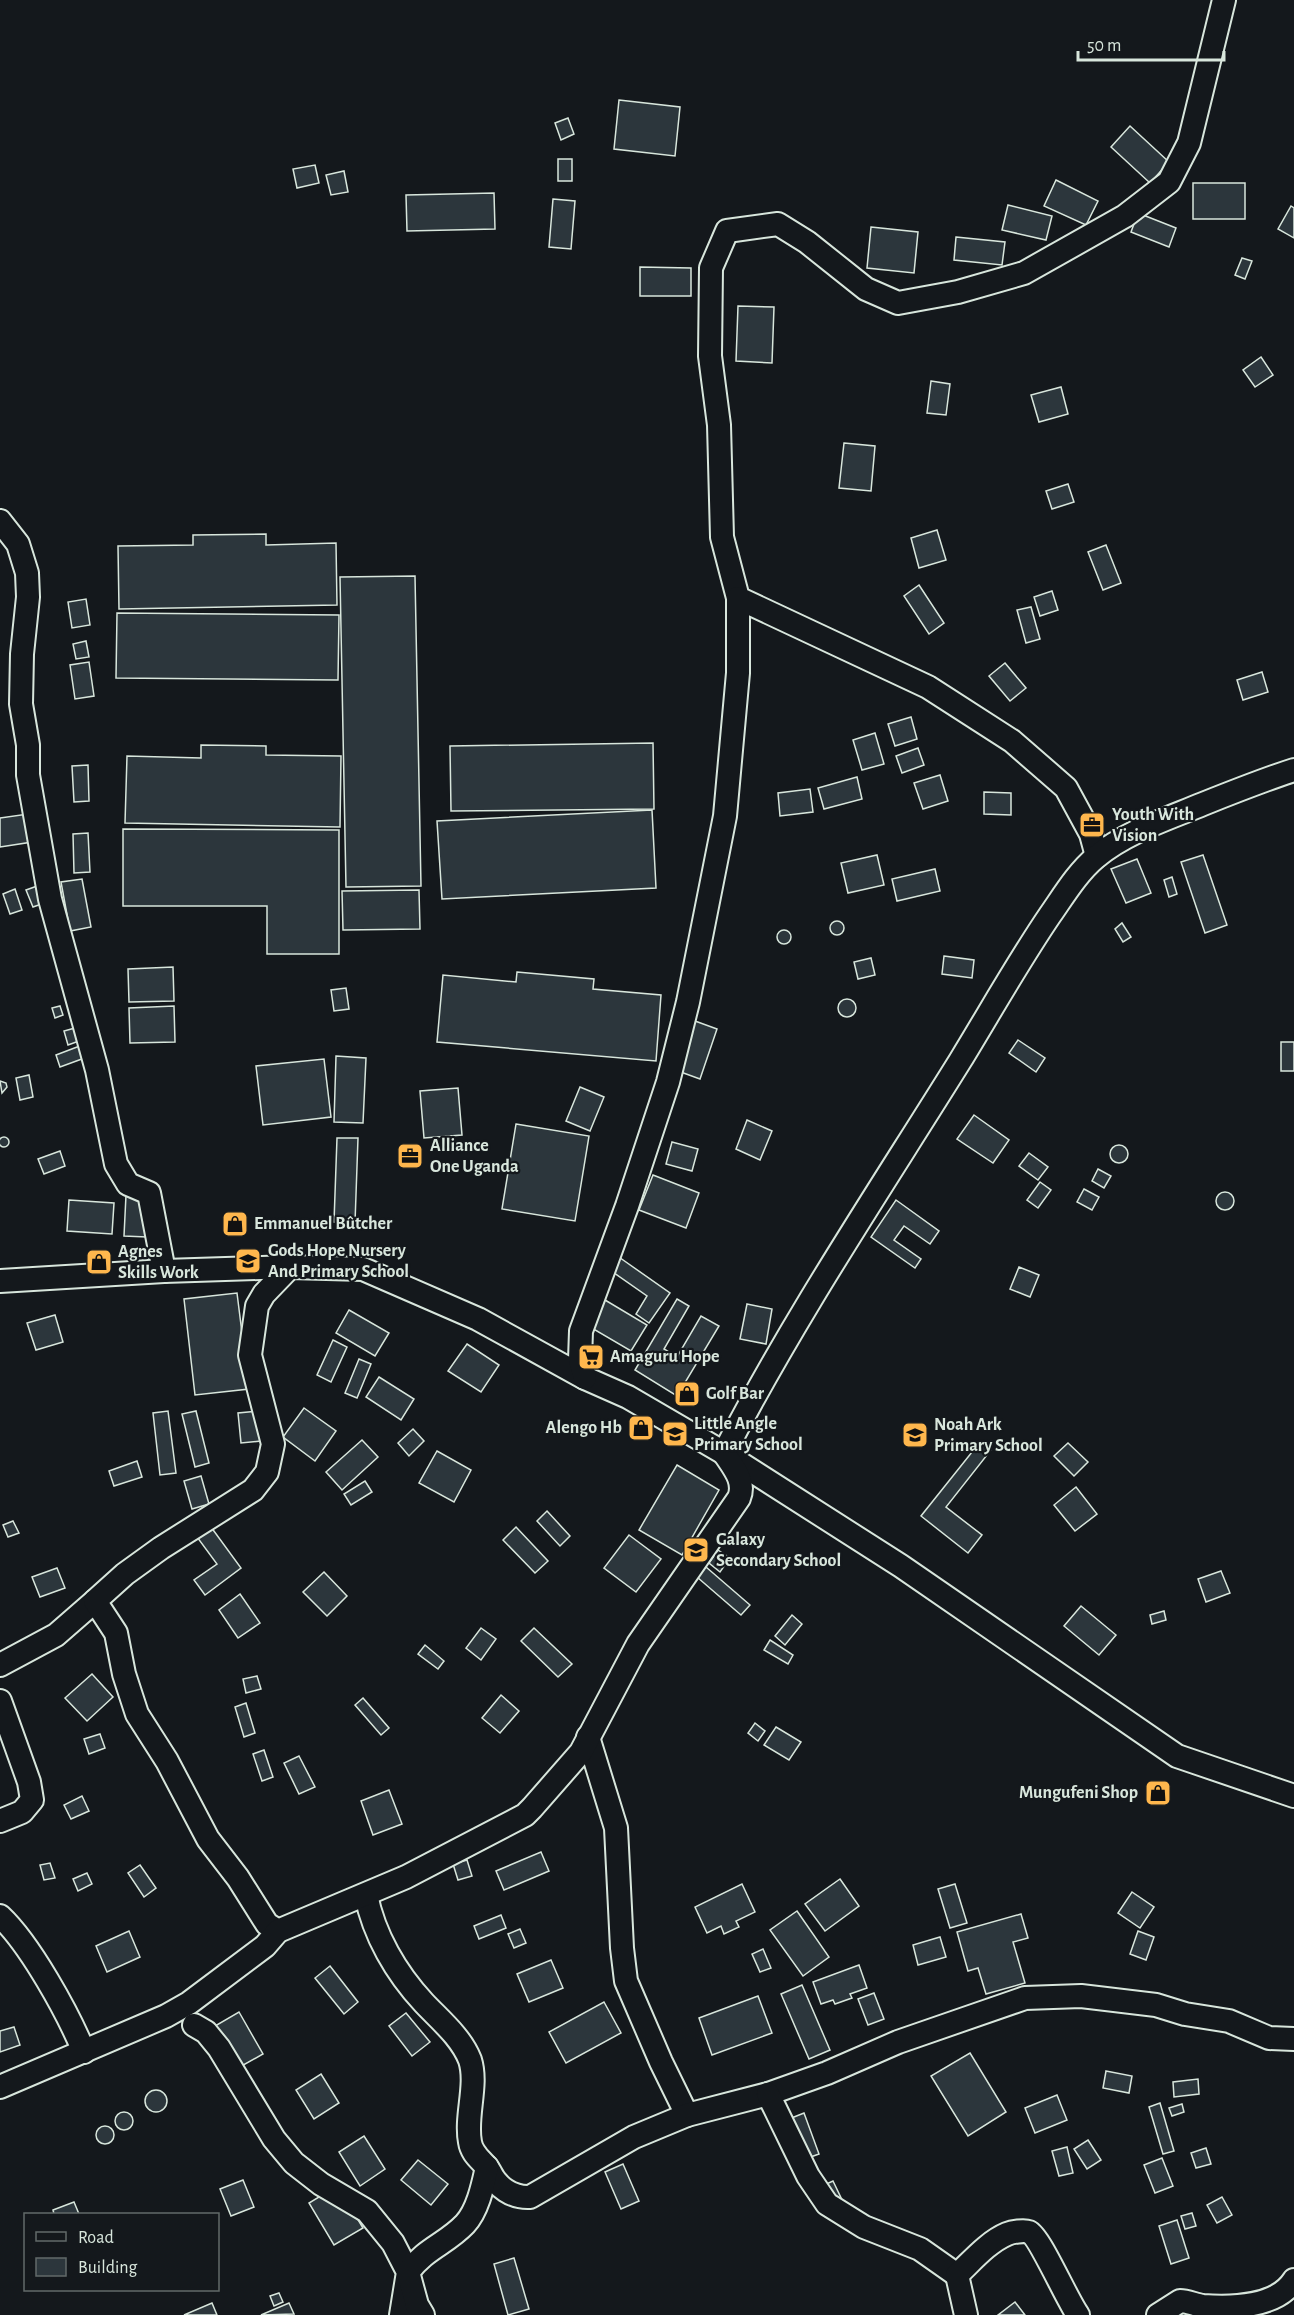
<svg xmlns="http://www.w3.org/2000/svg" width="1294" height="2315" font-family="'Alegreya Sans',sans-serif">
<style>
.building{fill:#2c363c;stroke:#d8e6dc;stroke-width:1.5}
.lines{fill:none;stroke-linecap:round;stroke-linejoin:round}
.minor-casing{stroke:#d8e6dc;stroke-width:26}
.minor{stroke:#14181c;stroke-width:22}
.labels{text-anchor:middle;dominant-baseline:central;stroke-width:4.5;stroke-linejoin:round;paint-order:stroke}
.poi-label{font-size:18px;font-weight:bold;fill:#d8e6dc;stroke:#14181c;text-anchor:start}
</style>
<rect width="100%" height="100%" fill="#14181c"/>
<g class="building">
<polygon points="619,100 680,107 675,156 614,149"/>
<polygon points="568,118 574,134 561,140 555,123"/>
<polygon points="1130,126 1169,162 1150,183 1111,147"/>
<rect x="558" y="159" width="14" height="22"/>
<polygon points="315,165 319,183 297,188 293,169"/>
<polygon points="344,171 348,192 331,195 326,175"/>
<polygon points="1056,180 1098,201 1086,225 1044,206"/>
<rect x="1193" y="183" width="52" height="36"/>
<polygon points="494,193 495,229 407,231 406,195"/>
<polygon points="553,199 575,201 571,249 549,247"/>
<polygon points="1008,205 1052,216 1046,240 1002,230"/>
<polygon points="1291,206 1294,208 1294,238 1278,229"/>
<polygon points="1138,213 1176,228 1169,247 1131,232"/>
<polygon points="871,227 918,232 914,273 867,268"/>
<polygon points="956,237 1005,242 1002,265 954,260"/>
<polygon points="1242,258 1252,261 1245,279 1235,275"/>
<polygon points="640,267 691,268 691,296 640,296"/>
<polygon points="738,306 774,307 772,363 736,361"/>
<polygon points="1261,357 1273,375 1255,387 1243,370"/>
<polygon points="931,381 950,384 946,415 927,413"/>
<polygon points="1061,387 1068,414 1039,422 1031,395"/>
<polygon points="844,443 875,446 871,491 839,488"/>
<polygon points="1068,484 1074,502 1052,509 1046,491"/>
<polygon points="937,530 946,560 919,568 911,538"/>
<polygon points="266,534 266,545 336,543 337,605 119,609 118,546 193,545 193,535"/>
<polygon points="1106,545 1121,583 1103,590 1088,552"/>
<polygon points="415,576 421,886 346,887 340,577"/>
<polygon points="919,585 944,623 929,634 904,596"/>
<polygon points="1052,591 1058,610 1040,616 1034,597"/>
<polygon points="86,599 90,625 72,628 68,602"/>
<polygon points="1031,607 1040,639 1026,643 1017,610"/>
<polygon points="117,613 339,615 338,680 116,678"/>
<polygon points="86,641 89,657 76,659 73,644"/>
<polygon points="89,662 94,696 75,699 70,665"/>
<polygon points="1005,663 1026,688 1010,701 989,676"/>
<polygon points="1262,672 1268,692 1243,700 1237,680"/>
<polygon points="911,717 917,739 895,746 888,724"/>
<polygon points="875,733 884,764 862,770 853,740"/>
<polygon points="653,743 654,809 451,811 450,746"/>
<polygon points="201,745 266,746 266,755 341,756 340,827 125,823 127,756 201,758"/>
<polygon points="918,748 924,765 902,773 896,756"/>
<polygon points="88,765 89,801 74,802 72,766"/>
<polygon points="940,775 948,801 923,809 914,783"/>
<polygon points="857,777 862,799 824,809 818,788"/>
<polygon points="810,789 813,812 780,816 778,793"/>
<polygon points="984,792 1011,793 1011,815 984,814"/>
<polygon points="652,810 656,888 442,899 437,821"/>
<polygon points="28,814 32,842 0,847 0,818"/>
<polygon points="123,829 339,830 339,954 267,954 267,906 123,906"/>
<polygon points="88,833 90,872 74,873 73,834"/>
<polygon points="877,855 884,885 848,893 841,863"/>
<polygon points="1203,855 1227,925 1205,933 1181,862"/>
<polygon points="1137,859 1151,893 1126,903 1111,869"/>
<polygon points="935,869 940,891 897,901 892,879"/>
<polygon points="1172,877 1177,894 1169,897 1164,880"/>
<polygon points="82,879 91,927 70,931 61,882"/>
<polygon points="40,885 47,902 33,907 26,890"/>
<polygon points="15,889 22,910 10,914 3,894"/>
<polygon points="419,890 420,929 343,930 342,891"/>
<circle cx="837" cy="928" r="7"/>
<polygon points="1122,923 1131,937 1123,942 1115,929"/>
<circle cx="784" cy="937" r="7"/>
<polygon points="944,956 974,960 972,978 942,974"/>
<polygon points="871,958 875,975 858,979 854,962"/>
<polygon points="173,967 174,1001 129,1002 128,969"/>
<polygon points="517,972 594,979 593,989 661,995 656,1061 437,1042 443,975 516,982"/>
<polygon points="346,988 349,1009 334,1011 331,990"/>
<circle cx="847" cy="1008" r="9"/>
<polygon points="60,1006 63,1015 55,1018 52,1008"/>
<polygon points="174,1006 175,1042 130,1043 129,1008"/>
<polygon points="695,1021 717,1029 700,1079 678,1071"/>
<polygon points="75,1028 79,1041 68,1045 64,1031"/>
<polygon points="1018,1040 1045,1058 1036,1072 1009,1053"/>
<rect x="1281" y="1042" width="13" height="29"/>
<polygon points="85,1044 90,1056 60,1067 56,1055"/>
<polygon points="336,1056 366,1058 363,1123 334,1122"/>
<polygon points="324,1059 331,1117 263,1125 256,1066"/>
<polygon points="29,1075 33,1097 20,1100 16,1078"/>
<polygon points="0,1081 6,1083 7,1087 2,1093"/>
<polygon points="580,1087 604,1097 590,1131 566,1121"/>
<polygon points="458,1088 462,1135 424,1138 420,1091"/>
<polygon points="974,1115 1009,1140 993,1163 957,1139"/>
<polygon points="747,1120 772,1131 760,1160 736,1149"/>
<polygon points="516,1124 589,1136 575,1221 502,1209"/>
<circle cx="4" cy="1142" r="5"/>
<polygon points="337,1138 358,1138 355,1223 334,1222"/>
<polygon points="672,1142 698,1149 692,1171 666,1164"/>
<circle cx="1119" cy="1154" r="9"/>
<polygon points="60,1151 65,1166 44,1174 38,1159"/>
<polygon points="1029,1153 1048,1167 1038,1180 1019,1166"/>
<polygon points="1098,1169 1111,1176 1104,1188 1092,1181"/>
<polygon points="653,1175 699,1193 686,1228 639,1210"/>
<polygon points="1040,1182 1051,1190 1038,1208 1027,1200"/>
<polygon points="1084,1189 1099,1197 1092,1210 1077,1202"/>
<circle cx="1225" cy="1201" r="9"/>
<polygon points="126,1195 149,1196 147,1237 124,1236"/>
<polygon points="69,1200 114,1203 112,1234 67,1231"/>
<polygon points="896,1200 939,1231 930,1244 904,1226 894,1240 921,1259 915,1268 871,1237"/>
<polygon points="616,1255 670,1293 649,1323 636,1314 647,1296 607,1268"/>
<polygon points="1019,1267 1039,1275 1030,1297 1010,1289"/>
<polygon points="237,1293 249,1389 195,1395 184,1299"/>
<polygon points="677,1299 689,1306 664,1349 677,1357 701,1316 719,1326 677,1396 635,1370"/>
<polygon points="605,1300 647,1325 631,1351 590,1327"/>
<polygon points="747,1304 772,1309 766,1344 740,1339"/>
<polygon points="349,1310 389,1333 375,1356 336,1333"/>
<polygon points="55,1315 63,1342 36,1350 27,1323"/>
<polygon points="333,1340 347,1347 331,1382 317,1375"/>
<polygon points="467,1344 499,1365 481,1392 448,1371"/>
<polygon points="359,1359 371,1364 357,1398 345,1393"/>
<polygon points="379,1377 414,1399 401,1420 366,1397"/>
<polygon points="304,1408 336,1431 315,1461 283,1437"/>
<polygon points="168,1411 176,1473 160,1475 153,1413"/>
<polygon points="196,1411 209,1463 195,1467 182,1414"/>
<polygon points="258,1411 261,1441 241,1443 238,1413"/>
<polygon points="413,1429 424,1441 409,1456 398,1443"/>
<polygon points="362,1440 378,1457 342,1490 326,1472"/>
<polygon points="980,1442 991,1450 946,1507 982,1535 968,1553 921,1516"/>
<polygon points="1068,1443 1088,1462 1074,1476 1054,1456"/>
<polygon points="437,1451 471,1470 454,1502 419,1483"/>
<polygon points="137,1461 142,1477 114,1486 109,1471"/>
<polygon points="677,1465 719,1490 682,1555 639,1530"/>
<polygon points="201,1476 209,1504 192,1509 184,1481"/>
<polygon points="365,1481 372,1492 351,1505 344,1494"/>
<polygon points="1076,1487 1097,1514 1075,1531 1054,1505"/>
<polygon points="547,1511 570,1536 560,1546 537,1521"/>
<polygon points="13,1521 19,1533 8,1537 3,1525"/>
<polygon points="211,1527 241,1568 205,1595 194,1580 217,1564 197,1537"/>
<polygon points="516,1527 548,1561 535,1573 503,1540"/>
<polygon points="629,1535 661,1559 636,1592 604,1568"/>
<polygon points="718,1550 730,1558 720,1572 709,1563"/>
<polygon points="706,1567 750,1605 741,1615 697,1577"/>
<polygon points="57,1568 65,1588 40,1597 32,1577"/>
<polygon points="1221,1571 1230,1593 1206,1602 1198,1579"/>
<polygon points="324,1572 347,1596 327,1616 303,1592"/>
<polygon points="240,1594 260,1623 238,1638 219,1610"/>
<polygon points="1081,1606 1116,1635 1099,1655 1064,1626"/>
<polygon points="1164,1611 1166,1620 1152,1624 1150,1615"/>
<polygon points="792,1615 802,1624 785,1645 775,1636"/>
<polygon points="481,1628 496,1639 481,1660 466,1648"/>
<polygon points="534,1628 572,1664 558,1677 521,1641"/>
<polygon points="770,1640 793,1655 788,1664 764,1650"/>
<polygon points="425,1645 444,1661 438,1669 418,1654"/>
<polygon points="92,1674 113,1697 87,1721 65,1698"/>
<polygon points="257,1676 261,1689 246,1693 243,1679"/>
<polygon points="501,1695 519,1711 500,1733 482,1718"/>
<polygon points="363,1698 389,1728 381,1735 355,1705"/>
<polygon points="246,1703 255,1733 244,1737 235,1707"/>
<polygon points="755,1723 765,1731 758,1741 748,1733"/>
<polygon points="776,1727 801,1742 789,1760 764,1745"/>
<polygon points="100,1734 105,1748 89,1754 84,1739"/>
<polygon points="264,1750 273,1777 262,1781 253,1754"/>
<polygon points="299,1756 315,1787 299,1794 284,1763"/>
<polygon points="389,1790 402,1824 373,1835 361,1801"/>
<polygon points="82,1796 89,1811 71,1819 64,1805"/>
<polygon points="541,1852 549,1871 504,1890 496,1871"/>
<polygon points="467,1860 472,1876 458,1880 453,1864"/>
<polygon points="50,1863 55,1878 44,1880 40,1865"/>
<polygon points="140,1865 156,1888 144,1897 128,1873"/>
<polygon points="87,1873 92,1884 78,1891 73,1879"/>
<polygon points="840,1879 859,1906 825,1931 805,1904"/>
<polygon points="742,1884 755,1912 736,1921 739,1927 724,1934 721,1926 707,1933 695,1907"/>
<polygon points="955,1884 967,1923 950,1928 938,1889"/>
<polygon points="1132,1892 1154,1907 1140,1928 1118,1913"/>
<polygon points="797,1911 829,1957 803,1976 770,1930"/>
<polygon points="1021,1914 1028,1938 1013,1942 1025,1983 986,1994 978,1968 968,1971 957,1932"/>
<polygon points="501,1915 506,1928 479,1939 474,1926"/>
<polygon points="520,1929 526,1943 514,1948 508,1934"/>
<polygon points="129,1931 140,1957 107,1972 96,1946"/>
<polygon points="1138,1931 1154,1937 1146,1960 1130,1954"/>
<polygon points="940,1937 946,1957 918,1965 913,1945"/>
<polygon points="763,1949 771,1968 760,1972 752,1954"/>
<polygon points="551,1960 563,1988 529,2002 517,1974"/>
<polygon points="859,1965 867,1988 850,1994 852,1998 835,2004 833,2000 821,2004 813,1982"/>
<polygon points="330,1966 358,2002 344,2014 315,1978"/>
<polygon points="802,1985 830,2050 809,2059 781,1994"/>
<polygon points="874,1993 884,2019 868,2025 858,1999"/>
<polygon points="758,1996 772,2033 712,2055 699,2018"/>
<polygon points="604,2002 621,2033 566,2063 549,2032"/>
<polygon points="239,2012 263,2054 238,2068 215,2026"/>
<polygon points="406,2013 430,2042 412,2056 389,2026"/>
<polygon points="14,2027 20,2045 0,2052 0,2031"/>
<polygon points="970,2053 1006,2112 968,2136 931,2076"/>
<polygon points="1106,2071 1132,2076 1129,2093 1103,2088"/>
<polygon points="321,2074 339,2103 314,2119 296,2090"/>
<polygon points="1198,2079 1199,2094 1174,2097 1173,2082"/>
<circle cx="156" cy="2101" r="11"/>
<polygon points="1057,2095 1067,2120 1035,2133 1025,2108"/>
<polygon points="1160,2103 1174,2151 1163,2154 1149,2107"/>
<polygon points="1182,2104 1184,2112 1172,2116 1169,2108"/>
<circle cx="124" cy="2121" r="9"/>
<polygon points="804,2113 819,2154 805,2159 789,2119"/>
<circle cx="105" cy="2135" r="9"/>
<polygon points="364,2136 385,2169 360,2186 339,2152"/>
<polygon points="1088,2140 1101,2160 1087,2169 1074,2149"/>
<polygon points="1067,2147 1073,2173 1059,2176 1052,2151"/>
<polygon points="1206,2148 1211,2164 1196,2168 1191,2153"/>
<polygon points="1162,2158 1173,2186 1155,2193 1144,2165"/>
<polygon points="418,2160 448,2184 431,2205 401,2180"/>
<polygon points="623,2164 639,2201 621,2209 605,2172"/>
<polygon points="243,2180 254,2207 231,2216 220,2189"/>
<polygon points="833,2181 843,2202 834,2206 824,2185"/>
<polygon points="332,2189 344,2196 363,2228 334,2245 309,2203"/>
<polygon points="1222,2197 1232,2215 1217,2223 1207,2205"/>
<polygon points="74,2202 79,2214 54,2214 53,2210"/>
<polygon points="1192,2213 1196,2226 1185,2229 1181,2216"/>
<polygon points="1177,2220 1189,2258 1171,2264 1159,2226"/>
<polygon points="514,2258 529,2309 508,2315 494,2264"/>
<polygon points="279,2293 283,2302 274,2306 270,2296"/>
<polygon points="1015,2302 1025,2315 998,2315"/>
<polygon points="212,2303 217,2315 184,2315"/>
<polygon points="289,2303 294,2314 261,2315"/>
</g>
<g class="lines">
<g class="minor-casing">
<g id="minor">
<polyline points="0,521 18,544 27,573 28,597 22,654 21,704 28,745 28,775 50,899 97,1070 116,1164 128,1184 149,1193 164,1271"/>
<polyline points="1097,856 1091,834 1066,788 1012,741 928,687 738,598 722,537 719,425 710,356 711,268 727,231 778,224 807,242 866,289 898,303 958,292 1024,273 1125,216 1169,182 1189,143 1224,0"/>
<polyline points="0,1281 164,1271 290,1267 363,1269 478,1319 585,1378 628,1397 724,1453 901,1566 1177,1756 1294,1796"/>
<polyline points="585,1378 580,1360 581,1331 627,1206 668,1082 688,1002 725,816 738,673 738,598"/>
<polyline points="0,1665 56,1635 95,1601"/>
<polyline points="0,1701 29,1782 32,1800 22,1812 0,1821"/>
<polyline points="588,1737 616,1828 622,1948 626,1981 661,2062 687,2115"/>
<path d="M 366,1895 C 374,1935 396,1973 424,2003 C 440,2020 461,2037 470,2060 C 478,2085 465,2116 470,2142 C 472,2156 484,2161 490,2172 C 497,2187 512,2198 530,2197 L 634,2137 L 687,2115 L 768,2094 L 827,2073 L 898,2042 L 1025,1998 L 1081,1996 L 1156,2005 L 1185,2014 L 1229,2021 L 1269,2038 L 1294,2039"/>
<path d="M 0,1916 C 30,1944 68,2013 84,2052"/>
<polyline points="278,1931 267,1924 238,1878 208,1839 167,1761 137,1714 124,1674 116,1633 95,1601 125,1574 161,1548 253,1490 267,1472 273,1444 250,1355 257,1306 264,1294 290,1267"/>
<polyline points="194,2025 206,2032 219,2048 274,2139 294,2163 321,2184 367,2211 393,2243 408,2272 401,2315"/>
<path d="M 0,2087 L 166,2016 L 189,2003 L 265,1946 L 278,1931 L 406,1877 L 525,1815 L 532,1808 L 581,1752 L 638,1644 L 739,1498 C 746,1481 733,1467 724,1453 C 795,1316 879,1191 960,1061 C 990,1012 1018,962 1050,915 C 1064,895 1077,873 1096,857 C 1126,832 1167,819 1203,804 C 1233,792 1263,780 1294,770"/>
<polyline points="768,2094 808,2176 827,2204 864,2227 920,2249 957,2275"/>
<path d="M 423,2315 L 417,2305 L 408,2272 C 426,2248 446,2244 465,2224 C 478,2210 483,2185 487,2167"/>
<path d="M 966,2315 L 957,2275 C 972,2261 988,2242 1007,2234 C 1012,2232 1024,2230 1029,2232 C 1040,2237 1067,2300 1078,2315"/>
<path d="M 1158,2315 L 1180,2301 C 1188,2301 1195,2305 1203,2306 C 1232,2308 1277,2307 1294,2280"/>
</g>
</g>
<use href="#minor" class="minor"/>
</g>
<defs>
<g id="office-square" transform="scale(1.35)"><rect x="-9" y="-9" width="18" height="18" rx="4" fill="#ffb74d" stroke="#14181c"/><path d="M-6-3h4V-5.5h4V-3h4V5H-6ZM-1-4.5V-3h2v-1.5ZM-6 0V1H6V0Z" fill="#111"/></g>
<g id="shop-square" transform="scale(1.35)"><rect x="-9" y="-9" width="18" height="18" rx="4" fill="#ffb74d" stroke="#14181c"/><path d="M-5-2.5h2.3a2.7 3.5 0 0 1 5.4 0H5L5.5 6h-11ZM-1.5-2.5h3a1.5 2.3 0 0 0-3 0Z" fill="#111"/></g>
<g id="school-square" transform="scale(1.35)"><rect x="-9" y="-9" width="18" height="18" rx="4" fill="#ffb74d" stroke="#14181c"/><path d="M0-5L7-2L0 1L-7-2ZM-4 1L0 2.5L4 1V4Q0 6-4 4Z" fill="#111"/></g>
<g id="supermarket-square" transform="scale(1.35)"><rect x="-9" y="-9" width="18" height="18" rx="4" fill="#ffb74d" stroke="#14181c"/><path d="M-6-5.5h2.5l.6 2H6L4.5 2H-2.5L-4.4-4H-6ZM-1.5 3.2a1.3 1.3 0 1 0 .1 0ZM3 3.2a1.3 1.3 0 1 0 .1 0Z" fill="#111"/></g>
</defs>
<g fill-rule="evenodd">
<use href="#office-square" x="1092" y="825"/>
<use href="#office-square" x="410" y="1156"/>
<use href="#shop-square" x="235" y="1224"/>
<use href="#school-square" x="248" y="1261"/>
<use href="#shop-square" x="99" y="1262"/>
<use href="#supermarket-square" x="591" y="1357"/>
<use href="#shop-square" x="687" y="1394"/>
<use href="#shop-square" x="641" y="1428"/>
<use href="#school-square" x="675" y="1434"/>
<use href="#school-square" x="915" y="1435"/>
<use href="#school-square" x="696" y="1550"/>
<use href="#shop-square" x="1158" y="1793"/>
</g>
<g class="labels">
<g class="poi-label">
<text x="1112" y="815">Youth With<tspan x="1112" dy="21">Vision</tspan></text>
<text x="430" y="1146">Alliance<tspan x="430" dy="21">One Uganda</tspan></text>
<text x="254" y="1224">Emmanuel Bûtcher</text>
<text x="268" y="1251">Gods Hope Nursery<tspan x="268" dy="21">And Primary School</tspan></text>
<text x="118" y="1252">Agnes<tspan x="118" dy="21">Skills Work</tspan></text>
<text x="610" y="1357">Amaguru Hope</text>
<text x="706" y="1394">Golf Bar</text>
<text x="694" y="1424">Little Angle<tspan x="694" dy="21">Primary School</tspan></text>
<text x="934" y="1425">Noah Ark<tspan x="934" dy="21">Primary School</tspan></text>
<text x="622" y="1428" text-anchor="end">Alengo Hb</text>
<text x="716" y="1540">Galaxy<tspan x="716" dy="21">Secondary School</tspan></text>
<text x="1138" y="1793" text-anchor="end">Mungufeni Shop</text>
</g>
</g>
<rect x="24" y="2213" width="195" height="78" fill="#14181c" stroke="#626a69" stroke-width="1.5"/>
<rect x="36" y="2232" width="30" height="9" fill="#14181c" stroke="#626a69" stroke-width="1.5"/>
<text x="78" y="2243" font-size="18" fill="#d8e6dc">Road</text>
<rect x="36" y="2258" width="30" height="18" fill="#2c363c" stroke="#626a69" stroke-width="1.5"/>
<text x="78" y="2273" font-size="18" fill="#d8e6dc">Building</text>
<path d="M1078 51v9h146v-9" fill="none" stroke="#d8e6dc" stroke-width="3"/>
<text x="1087" y="51" font-size="18" fill="#d8e6dc" stroke="#14181c" stroke-width="4.5" paint-order="stroke">50 m</text>
</svg>
